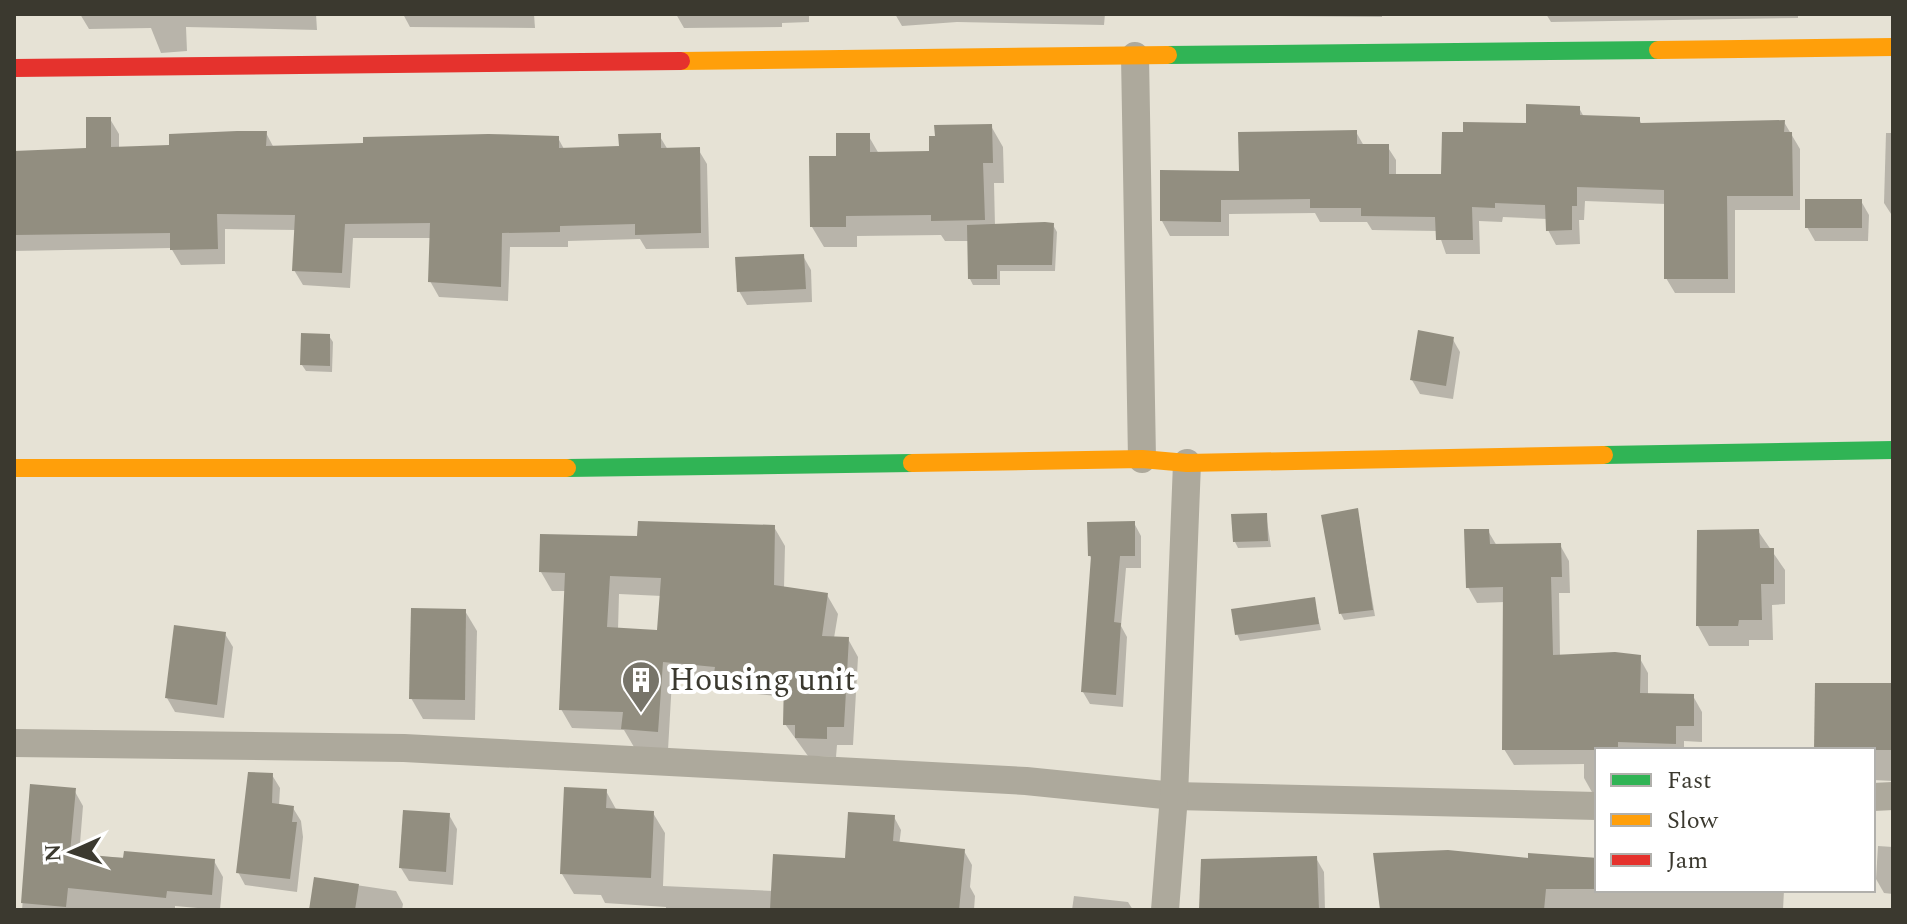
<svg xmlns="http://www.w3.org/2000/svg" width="1907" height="924" font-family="Spectral,serif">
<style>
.shadow{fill:#0003;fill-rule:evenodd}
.building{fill:#928e80;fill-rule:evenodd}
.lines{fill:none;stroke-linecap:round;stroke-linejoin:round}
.street{stroke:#ada99c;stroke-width:28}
.fast{stroke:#30b455;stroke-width:18}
.slow{stroke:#ff9f0a;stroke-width:18}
.jam{stroke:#e5322d;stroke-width:18}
.labels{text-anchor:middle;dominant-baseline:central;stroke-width:8;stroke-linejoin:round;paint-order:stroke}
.poi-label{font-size:32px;fill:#3b392f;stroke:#fff;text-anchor:start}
</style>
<rect width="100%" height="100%" fill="#e6e2d5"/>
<g class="shadow">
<polygon points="80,14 316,14 317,30 186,27 187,51 161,53 151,28 89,29"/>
<polygon points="403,14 534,14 535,28 410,27"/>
<polygon points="676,14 809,14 809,22 782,23 782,27 684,28"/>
<polygon points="895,14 1105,14 1104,25 957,22 902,26"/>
<polygon points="1275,14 1382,14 1382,17 1277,16"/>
<polygon points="1546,14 1798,14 1798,18 1551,22"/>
<polygon points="1579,108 1584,117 1639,119 1642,125 1784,122 1800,149 1800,210 1735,210 1735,293 1675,293 1666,278 1666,204 1585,201 1584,220 1579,220 1580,244 1556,245 1548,230 1547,219 1503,217 1502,222 1479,221 1480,254 1446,254 1438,231 1372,230 1367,222 1320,222 1315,213 1229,214 1229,236 1170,236 1162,221 1241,173 1356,132 1364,146 1387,146 1396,160 1396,176 1443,176 1465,134 1527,125"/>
<polygon points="110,119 119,134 119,149 171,147 266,133 274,148 558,138 564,149 621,148 659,135 668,150 698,149 707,164 709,248 646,249 640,239 568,241 568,247 510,247 508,301 439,297 430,281 431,238 353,238 350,288 303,285 294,270 297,230 225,229 225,264 181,265 171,248 14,251 14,153 88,150"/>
<polygon points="991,126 1003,147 1004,183 994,183 995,226 1053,225 1057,232 1055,271 1000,271 1000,285 973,285 970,279 969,241 945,241 941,235 857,236 857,247 824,247 812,227 838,158 868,135 879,154 931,153"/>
<polygon points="1886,133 1893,133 1893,217 1884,203"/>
<polygon points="1861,201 1869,215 1868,241 1815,241 1807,227"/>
<polygon points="803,256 811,270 812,302 747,305 739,291"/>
<polygon points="329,336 333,342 332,372 306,371 302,365"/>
<polygon points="1452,338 1460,352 1453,399 1420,394 1412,380"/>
<polygon points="1357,511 1375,616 1344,620 1341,614"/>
<polygon points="1266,515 1271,547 1238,548 1235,542"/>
<polygon points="1134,523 1141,536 1141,568 1126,568 1121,626 1127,637 1123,707 1090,704 1083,692 1093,562 1090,556"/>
<path d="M 774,527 L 785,546 L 784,588 L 827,595 L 838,614 L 834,638 L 848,639 L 858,657 L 853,745 L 837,745 L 836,757 L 808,756 L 785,724 L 786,697 L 727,691 L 723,684 L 672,680 L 668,750 L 634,747 L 624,730 L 572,728 L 561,709 L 566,591 L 552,591 L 541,572 L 639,538 ZM 619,594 L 662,596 L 658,632 L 618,630 Z"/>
<polygon points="1488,531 1497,546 1560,545 1569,561 1570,593 1559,593 1560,656 1639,657 1648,673 1648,695 1693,696 1702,712 1702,742 1684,741 1684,750 1597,750 1597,794 1593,794 1584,778 1584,764 1514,765 1504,749 1505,602 1477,603 1468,587"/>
<polygon points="1758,531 1785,570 1785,604 1772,605 1773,640 1749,640 1749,646 1709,646 1698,626"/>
<polygon points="1314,600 1321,630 1240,641 1237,634"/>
<polygon points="465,611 477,631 475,720 423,719 411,698"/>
<polygon points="225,634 233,647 224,718 175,712 167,698"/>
<polygon points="1893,685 1893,781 1873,780 1873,750 1816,750"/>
<polygon points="1781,747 1782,750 1757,750 1757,748"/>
<polygon points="272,775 280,788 279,806 293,808 301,821 303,837 297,892 245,885 238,872"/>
<polygon points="32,786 74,790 83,806 79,856 214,861 223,877 220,910 175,906 175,910 22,910"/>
<polygon points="606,791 617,811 653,813 665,833 663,886 773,891 847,860 894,817 901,830 891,910 666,910 666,907 605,903 601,895 574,894 562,874"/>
<polygon points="449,815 457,829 453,885 409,881 401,868"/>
<polygon points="1878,846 1893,847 1893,894 1884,893 1876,879"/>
<polygon points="964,851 972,865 970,887 975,896 974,910 927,910"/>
<polygon points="1375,855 1529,860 1530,855 1597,858 1597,890 1784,890 1783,910 1382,910"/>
<polygon points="1316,858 1324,872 1325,910 1201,910"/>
<polygon points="316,879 396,891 403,904 402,910 311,910"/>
<polygon points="1074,896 1128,902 1133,910 1072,910"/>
</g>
<g class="building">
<polygon points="1526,104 1580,106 1580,115 1640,117 1640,123 1785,120 1784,132 1792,132 1793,196 1727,196 1728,279 1664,279 1664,190 1577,187 1577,206 1572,206 1572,230 1546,231 1545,205 1495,203 1495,208 1472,207 1473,240 1436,240 1435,217 1361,216 1361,208 1310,208 1310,199 1221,200 1221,222 1160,221 1160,170 1239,171 1238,132 1357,130 1357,144 1389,144 1389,174 1441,174 1442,132 1463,132 1463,122 1526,123"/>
<polygon points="86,117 111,117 111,147 169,145 169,134 237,131 267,131 266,146 363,143 363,137 488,134 559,136 559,148 619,146 618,134 661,133 661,148 700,147 701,233 635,235 635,224 560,226 560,232 502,233 501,287 428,282 430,223 345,224 342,273 292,271 295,215 217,214 218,249 170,250 170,233 14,235 14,151 86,148"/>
<polygon points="992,124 993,163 983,163 985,220 931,221 931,215 846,216 846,227 810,227 809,156 836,156 836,133 870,133 870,152 929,151 929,136 935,136 934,125"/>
<rect x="1805" y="199" width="57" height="29"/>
<polygon points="1045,222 1054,223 1052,265 997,265 997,279 968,279 967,225"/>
<polygon points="804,254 806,289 737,292 735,257"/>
<polygon points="1418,330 1454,337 1446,386 1410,380"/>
<polygon points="301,333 330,334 330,366 300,365"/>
<polygon points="1358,508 1373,610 1339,614 1321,515"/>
<polygon points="1267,513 1268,541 1233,542 1231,514"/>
<path d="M 638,521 L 775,525 L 774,585 L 828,593 L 822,636 L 849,637 L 844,727 L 827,727 L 827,739 L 795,738 L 795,725 L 783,725 L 784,680 L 714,673 L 715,667 L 663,662 L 658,732 L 621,729 L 623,712 L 559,710 L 565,573 L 539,572 L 540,534 L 637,536 ZM 610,576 L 661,578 L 657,630 L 607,627 Z"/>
<polygon points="1135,521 1135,556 1120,556 1114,622 1121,623 1116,695 1081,692 1091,556 1088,556 1087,522"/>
<polygon points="1464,529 1489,529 1490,544 1561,543 1562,577 1551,577 1553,655 1615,652 1641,655 1640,693 1694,694 1694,726 1676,726 1676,744 1618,742 1618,750 1502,750 1503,587 1466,588"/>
<polygon points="1759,529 1760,548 1774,548 1774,584 1761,584 1762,620 1739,620 1738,626 1696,626 1697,530"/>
<polygon points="1315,597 1319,624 1235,635 1231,609"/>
<polygon points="411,608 466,609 465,700 409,699"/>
<polygon points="174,625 226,632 217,705 165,698"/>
<polygon points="1815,683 1893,683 1893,750 1814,750"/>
<polygon points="248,772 273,773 272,803 294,806 292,822 297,822 290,879 236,873"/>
<polygon points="30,784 76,788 70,853 123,858 124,851 215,859 212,895 167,891 166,898 68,888 66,907 21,903"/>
<polygon points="564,787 607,789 606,808 654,811 651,878 560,874"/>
<polygon points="403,810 450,813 446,872 399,868"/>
<polygon points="848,812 895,815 893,841 965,849 959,910 770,910 773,854 845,858"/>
<polygon points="1448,850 1528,858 1528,853 1597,858 1597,889 1546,889 1544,910 1380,910 1373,853"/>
<polygon points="1317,856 1319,910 1199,910 1201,859"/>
<polygon points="314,877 359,884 355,910 309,910"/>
</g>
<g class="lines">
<g class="street">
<polyline points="1135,56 1142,459"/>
<polyline points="14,743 404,748 1026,781 1174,796 1597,806"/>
<polyline points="1873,797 1893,796"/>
<polyline points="1165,910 1174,796 1187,463"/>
</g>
<g class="fast">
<polyline points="1168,55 1658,50"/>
<polyline points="1604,455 1893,450"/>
<polyline points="567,468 912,463"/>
</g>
<g class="slow">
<polyline points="1658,50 1893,47"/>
<polyline points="681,61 1168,55"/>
<polyline points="912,463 1142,459 1187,463 1604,455"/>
<polyline points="14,468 567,468"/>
</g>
<polyline class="jam" points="14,68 681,61"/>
</g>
<defs>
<g id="building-pin" transform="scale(2)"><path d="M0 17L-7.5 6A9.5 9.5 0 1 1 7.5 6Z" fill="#777469" stroke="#fff"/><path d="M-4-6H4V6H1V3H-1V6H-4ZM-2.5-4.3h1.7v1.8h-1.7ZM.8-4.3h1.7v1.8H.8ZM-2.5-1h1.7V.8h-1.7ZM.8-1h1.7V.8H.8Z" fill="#fff"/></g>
</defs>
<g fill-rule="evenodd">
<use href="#building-pin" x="641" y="680"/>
</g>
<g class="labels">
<g class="poi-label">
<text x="669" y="680">Housing unit</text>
</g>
</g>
<rect width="1907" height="924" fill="none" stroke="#3b392f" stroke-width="32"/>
<rect x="1595" y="748" width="280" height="144" fill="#ffffff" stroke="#b1b0ac" stroke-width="2"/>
<rect x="1611" y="774" width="40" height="12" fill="#30b455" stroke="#b1b0ac" stroke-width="2"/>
<text x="1667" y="788" font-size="24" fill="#3b392f">Fast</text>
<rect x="1611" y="814" width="40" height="12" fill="#ff9f0a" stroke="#b1b0ac" stroke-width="2"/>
<text x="1667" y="828" font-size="24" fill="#3b392f">Slow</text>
<rect x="1611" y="854" width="40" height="12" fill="#e5322d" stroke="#b1b0ac" stroke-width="2"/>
<text x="1667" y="868" font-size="24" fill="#3b392f">Jam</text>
<g transform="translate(72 852) rotate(267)" stroke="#ffffff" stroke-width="6" paint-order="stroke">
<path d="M0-6L14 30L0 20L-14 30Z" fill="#3b392f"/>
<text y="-12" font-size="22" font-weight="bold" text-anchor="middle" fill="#3b392f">N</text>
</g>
</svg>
